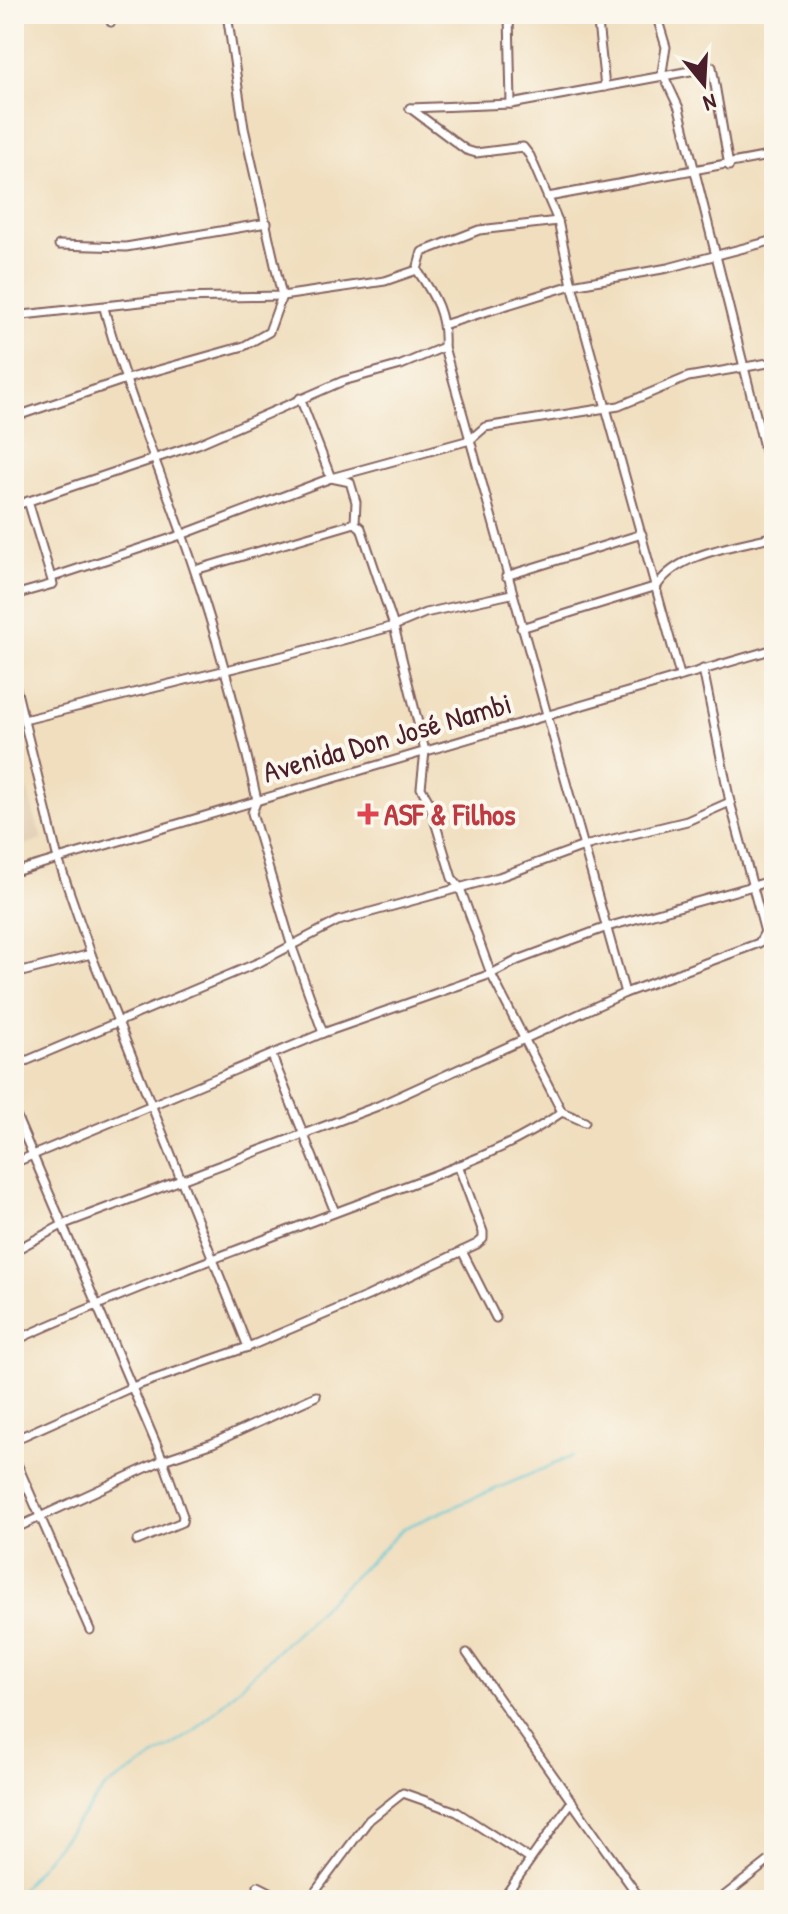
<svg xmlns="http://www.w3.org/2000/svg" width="788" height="1914" font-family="'Patrick Hand',sans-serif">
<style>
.built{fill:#e1cdb1}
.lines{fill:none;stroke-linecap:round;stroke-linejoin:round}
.stream{stroke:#5cc7d6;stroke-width:2}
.minor-casing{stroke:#84625e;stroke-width:11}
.minor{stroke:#fff;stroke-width:7}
.health-dot{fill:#e0444e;stroke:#fbf7ec;stroke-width:3}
.labels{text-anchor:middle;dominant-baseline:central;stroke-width:8;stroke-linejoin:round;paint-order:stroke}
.street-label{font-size:30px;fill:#4a1f2b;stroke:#fbf7ec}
.health-label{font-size:30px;font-weight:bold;fill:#be3a42;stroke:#fbf7ec;text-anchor:start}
</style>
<rect width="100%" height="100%" fill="#fbf7ec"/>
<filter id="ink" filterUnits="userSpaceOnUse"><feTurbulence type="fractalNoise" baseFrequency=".0125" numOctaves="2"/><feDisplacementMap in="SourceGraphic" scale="16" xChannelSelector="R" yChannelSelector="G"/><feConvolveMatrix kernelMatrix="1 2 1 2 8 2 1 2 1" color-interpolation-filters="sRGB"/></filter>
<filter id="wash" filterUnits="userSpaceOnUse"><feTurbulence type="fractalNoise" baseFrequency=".006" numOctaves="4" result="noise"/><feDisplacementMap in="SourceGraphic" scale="32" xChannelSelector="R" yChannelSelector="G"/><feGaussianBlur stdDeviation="1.8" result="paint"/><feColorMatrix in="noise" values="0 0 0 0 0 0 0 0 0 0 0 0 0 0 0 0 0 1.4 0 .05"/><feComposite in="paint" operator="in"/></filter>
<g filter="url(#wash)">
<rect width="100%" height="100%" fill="#f0debe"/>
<polygon class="built" points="14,745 42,840 14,848"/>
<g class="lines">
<polyline class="stream" points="14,1898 105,1788 192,1733 404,1528 573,1456"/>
</g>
</g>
<g filter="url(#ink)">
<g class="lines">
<g class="minor-casing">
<g id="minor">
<polyline points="509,14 511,104"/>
<polyline points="597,14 605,87"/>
<polyline points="656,14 666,47 662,72 679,108 774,487"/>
<polyline points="111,22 117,14"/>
<polyline points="410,108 466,150 476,153 523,147 530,156 558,221 572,285 680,675"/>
<polyline points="410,108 511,104 712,67 729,166"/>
<polyline points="548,197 774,155"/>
<polyline points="59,245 126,247 267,223"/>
<path d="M 417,270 C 435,296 446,315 444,347 L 625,993"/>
<polyline points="417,270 422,252 479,230 558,221"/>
<path d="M 104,308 C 128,398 166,483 195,572 C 220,647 240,723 257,800 L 252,813 L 292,947 L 323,1033"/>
<polyline points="14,316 177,298 282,296 385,281 417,270"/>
<polyline points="446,324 572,285 668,268 774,240"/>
<polyline points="300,398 331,478 350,482 356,502 355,523 361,528 394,626 425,751 421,788 429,802 452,878 460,888 491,974 562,1112 585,1122"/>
<polyline points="14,417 123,380 244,346 269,332 282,296 244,128 227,14"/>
<polyline points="14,506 198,444 343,381 401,365 444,347"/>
<polyline points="195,570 355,523"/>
<polyline points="506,576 642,534"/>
<polyline points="53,577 181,535 331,478 470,440 485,427 619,406 688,377 774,362"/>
<polyline points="14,595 53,584 28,501"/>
<path d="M 521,628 L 657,586 C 678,552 738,546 774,536"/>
<polyline points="14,680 58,859 91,954 248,1347"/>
<polyline points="24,720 295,653 394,626 425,613 511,594"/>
<polyline points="14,872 774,649"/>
<polyline points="14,974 91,954"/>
<polyline points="272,1056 335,1212"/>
<polyline points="14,1066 262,961 338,921 499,877 584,846 687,821 730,802"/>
<polyline points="14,1111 163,1460 183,1516 182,1522 137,1541"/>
<polyline points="14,1163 323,1033 491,974 518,960 607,927 774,880"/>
<polyline points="14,1251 64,1224 378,1106 625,993 759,943 765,932 730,802 703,669"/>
<polyline points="462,1251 496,1318"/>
<path d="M 14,1341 C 127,1290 242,1248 358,1204 C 426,1177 502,1155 562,1112"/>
<polyline points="14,1440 132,1387 248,1347 368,1296 477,1244 483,1239 483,1232 458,1165"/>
<polyline points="14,1457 90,1630"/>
<polyline points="14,1529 163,1460 213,1443 316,1396"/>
<polyline points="467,1653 641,1900"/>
<polyline points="258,1886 286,1900"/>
<polyline points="309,1900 369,1820 403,1793 457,1812 528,1858"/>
<polyline points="502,1900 572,1801"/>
<polyline points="719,1900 774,1857"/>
</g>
</g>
<use href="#minor" class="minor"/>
</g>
</g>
<path class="health-dot" d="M364 802h8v8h8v8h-8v8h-8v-8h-8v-8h8z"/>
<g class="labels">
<g class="street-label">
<text transform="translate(387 737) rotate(-16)">Avenida Don José Nambi</text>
</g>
<g class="health-label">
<text x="384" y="814">ASF &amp; Filhos</text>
</g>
</g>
<rect width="788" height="1914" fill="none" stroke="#fbf7ec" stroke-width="48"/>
<g transform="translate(704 84) rotate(162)" stroke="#fbf7ec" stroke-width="6" paint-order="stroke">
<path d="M0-6L14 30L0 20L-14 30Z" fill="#4a1f2b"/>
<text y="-12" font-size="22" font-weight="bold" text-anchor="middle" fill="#4a1f2b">N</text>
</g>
</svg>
